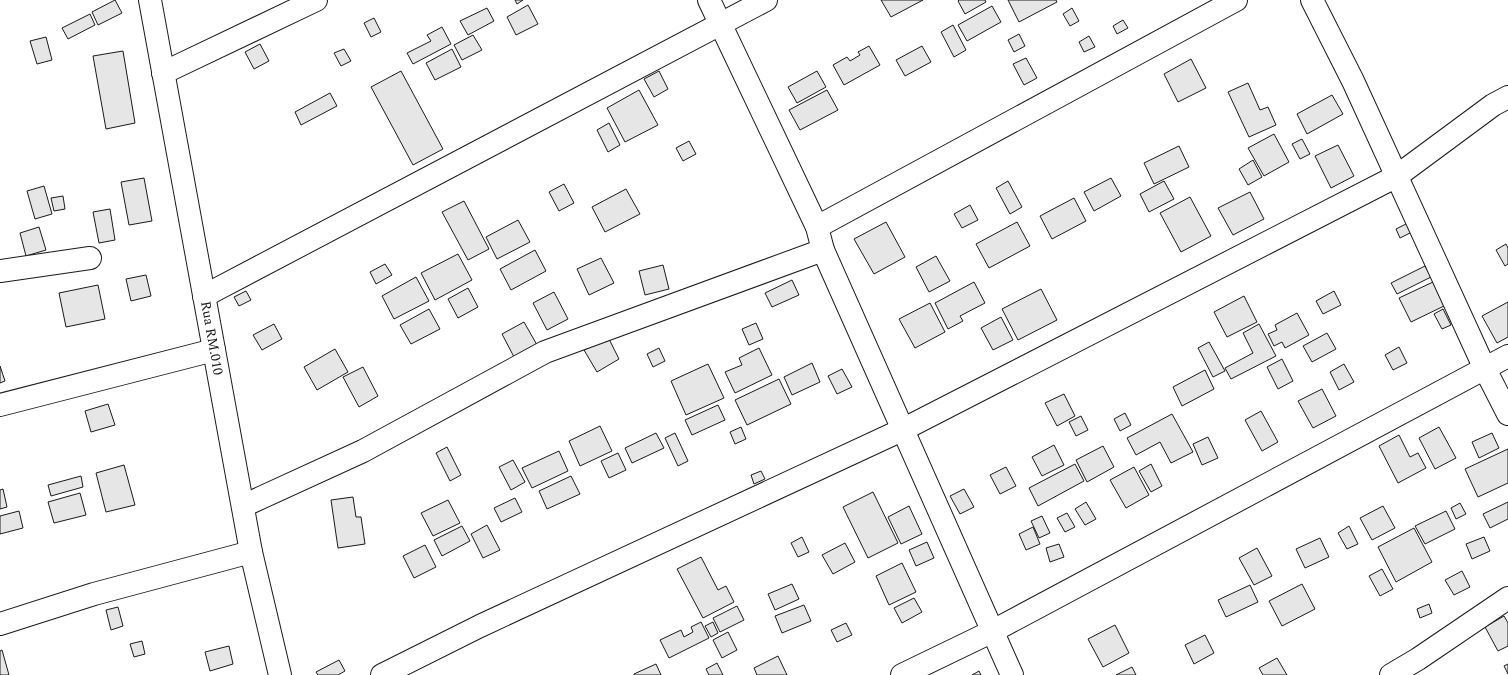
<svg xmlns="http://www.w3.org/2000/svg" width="1508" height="675" font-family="Spectral,serif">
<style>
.building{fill:#e6e6e6;stroke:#1a1a1a}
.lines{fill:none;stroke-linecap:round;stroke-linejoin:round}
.minor-casing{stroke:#1a1a1a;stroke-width:24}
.minor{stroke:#fff;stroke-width:22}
.labels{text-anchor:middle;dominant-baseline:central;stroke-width:3;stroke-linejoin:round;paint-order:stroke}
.street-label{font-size:14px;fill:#1a1a1a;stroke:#fff}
</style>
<rect width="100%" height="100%" fill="#fff"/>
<g class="building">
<polygon points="115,0 122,13 98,25 92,12"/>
<polygon points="515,0 523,0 517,4"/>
<polygon points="881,0 923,0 891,17"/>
<polygon points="959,0 985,0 986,2 965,14 958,1"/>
<polygon points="1008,0 1056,0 1057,2 1019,22"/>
<polygon points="528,5 538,24 516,35 507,17"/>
<polygon points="992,6 1001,22 967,41 958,25"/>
<polygon points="487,8 494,21 468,35 460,21"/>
<polygon points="1072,8 1079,21 1070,26 1063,14"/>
<polygon points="90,14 95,25 68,39 62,28"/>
<polygon points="374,18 381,32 371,37 364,23"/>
<polygon points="1123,20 1128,28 1117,34 1113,26"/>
<polygon points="953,25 966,50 954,57 941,32"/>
<polygon points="442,27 451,44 413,64 407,53 431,41 427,35"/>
<polygon points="1019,34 1025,46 1014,52 1008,40"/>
<polygon points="473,35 482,50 462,60 454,45"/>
<polygon points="1089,36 1095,47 1084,52 1079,42"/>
<polygon points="46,37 52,60 37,64 30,41"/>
<polygon points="260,44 269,61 254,69 245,52"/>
<polygon points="869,46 880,65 844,85 833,65 847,57 850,61 860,55 858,52"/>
<polygon points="922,46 931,62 905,76 896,60"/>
<polygon points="344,49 351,61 341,66 334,53"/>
<polygon points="452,49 461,67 435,80 426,63"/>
<polygon points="123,51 135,123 106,129 93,56"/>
<polygon points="1026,58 1037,78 1024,85 1013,64"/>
<polygon points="1191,59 1206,88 1178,102 1164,74"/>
<polygon points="401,71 443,149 413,165 371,87"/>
<polygon points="659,71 668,89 654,97 644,79"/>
<polygon points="817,71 826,87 797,103 788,87"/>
<polygon points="1248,83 1260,110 1268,107 1276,125 1249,137 1228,92"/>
<polygon points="639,90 658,125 625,142 607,108"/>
<polygon points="827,90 838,110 800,130 789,110"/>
<polygon points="330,93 337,106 301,125 295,112"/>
<polygon points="1332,95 1343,114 1307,134 1297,114"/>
<polygon points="609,123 620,145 608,152 597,130"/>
<polygon points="1274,134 1289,162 1264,176 1248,148"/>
<polygon points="1302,139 1310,154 1300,159 1292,144"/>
<polygon points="689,141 696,154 683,161 676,148"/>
<polygon points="1338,145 1354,176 1331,188 1315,156"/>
<polygon points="1179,146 1189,167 1154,184 1144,163"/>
<polygon points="1253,160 1262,177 1248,185 1239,169"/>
<polygon points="144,178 152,221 129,225 121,182"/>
<polygon points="1111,178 1121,196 1094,211 1084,192"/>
<polygon points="1008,181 1022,207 1010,214 996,188"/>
<polygon points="1164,181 1174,199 1149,212 1140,194"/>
<polygon points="564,184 574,203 559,211 549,192"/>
<polygon points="44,186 52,214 35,219 27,191"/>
<polygon points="626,189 640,214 605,232 592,207"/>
<polygon points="1250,192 1264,219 1233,235 1218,208"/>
<polygon points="63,196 65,209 54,211 51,198"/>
<polygon points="1190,197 1211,236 1181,252 1160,213"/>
<polygon points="1074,198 1086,221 1052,239 1040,216"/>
<polygon points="464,201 489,249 468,260 442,212"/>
<polygon points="970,205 978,220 962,228 954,214"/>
<polygon points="110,209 115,240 99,243 93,212"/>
<polygon points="518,220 530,242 497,259 486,237"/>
<polygon points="886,222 905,257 874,274 854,239"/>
<polygon points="1017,222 1030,246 989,268 976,244"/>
<polygon points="1408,223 1412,232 1400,238 1396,229"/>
<polygon points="39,227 46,250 26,256 20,233"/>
<polygon points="1506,244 1508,248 1508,264 1505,266 1496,250"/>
<polygon points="535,250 546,271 511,290 500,269"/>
<polygon points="458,254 472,280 435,300 421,273"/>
<polygon points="936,256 950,281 929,292 916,267"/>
<polygon points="601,258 614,283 589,295 577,269"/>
<polygon points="385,264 392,275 376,284 370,272"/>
<polygon points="663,265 669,289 645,295 639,271"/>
<polygon points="1425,266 1431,277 1397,294 1391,283"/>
<polygon points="146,275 151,296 131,301 126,279"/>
<polygon points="416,277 429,301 394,319 382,296"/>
<polygon points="792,280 799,295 772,307 765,293"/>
<polygon points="974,282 985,303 960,316 963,321 948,329 935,303"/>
<polygon points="1433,282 1444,306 1411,322 1399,298"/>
<polygon points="98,285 105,319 66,327 59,293"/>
<polygon points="468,288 478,307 458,318 448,299"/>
<polygon points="1041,289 1057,320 1018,340 1002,309"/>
<polygon points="246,291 251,300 239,306 234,297"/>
<polygon points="1334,291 1341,305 1323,314 1316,301"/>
<polygon points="554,292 568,319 547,330 533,303"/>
<polygon points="1244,296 1257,322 1227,337 1214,312"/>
<polygon points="1508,302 1508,337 1497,343 1482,316"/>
<polygon points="930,303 945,332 915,348 899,319"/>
<polygon points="429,309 440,329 411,344 400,325"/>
<polygon points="1443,309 1451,325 1442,329 1434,314"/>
<polygon points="1297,313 1309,335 1285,348 1282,342 1274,346 1268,334 1277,330 1275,325"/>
<polygon points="1001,317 1013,340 993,350 981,328"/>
<polygon points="524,322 537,345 514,357 502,334"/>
<polygon points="756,323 763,339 749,345 742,329"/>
<polygon points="274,324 282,339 262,350 253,335"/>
<polygon points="1259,324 1276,356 1231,379 1225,368 1253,353 1243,333"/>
<polygon points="1327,333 1336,349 1312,362 1303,346"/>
<polygon points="608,337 619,359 597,372 584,350"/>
<polygon points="1209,342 1225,371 1213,377 1198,348"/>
<polygon points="1399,347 1407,363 1393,370 1385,355"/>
<polygon points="659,348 665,361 653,367 647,354"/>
<polygon points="759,348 772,375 735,393 725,372 742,365 739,358"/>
<polygon points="335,349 348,372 317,390 304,367"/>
<polygon points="1282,359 1293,381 1278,389 1267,367"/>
<polygon points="812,363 820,382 792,395 784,377"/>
<polygon points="708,364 724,398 686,415 671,381"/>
<polygon points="1344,364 1354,382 1339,390 1330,372"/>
<polygon points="0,366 5,381 0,383"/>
<polygon points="363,367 378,396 359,407 343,377"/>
<polygon points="842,369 852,387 837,394 828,376"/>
<polygon points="1205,370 1214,389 1182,406 1173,387"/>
<polygon points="779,379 791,404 747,425 735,400"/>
<polygon points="1322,389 1336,416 1313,428 1298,401"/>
<polygon points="1064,394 1075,416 1057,426 1045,403"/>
<polygon points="108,404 115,425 91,432 85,411"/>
<polygon points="718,405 725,420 692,435 685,420"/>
<polygon points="1261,411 1278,442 1262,451 1245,420"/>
<polygon points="1125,413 1131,425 1120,431 1114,419"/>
<polygon points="1172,414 1193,452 1171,463 1160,442 1136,455 1127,438"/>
<polygon points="1081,416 1088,430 1076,436 1069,422"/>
<polygon points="600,426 612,451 580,466 569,441"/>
<polygon points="741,427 746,439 735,444 730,432"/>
<polygon points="1439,427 1456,458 1435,469 1419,438"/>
<polygon points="656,433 664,448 632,463 625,448"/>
<polygon points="675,433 688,461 678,466 665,438"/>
<polygon points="1492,433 1499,448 1479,458 1472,442"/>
<polygon points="1399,435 1410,457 1418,453 1426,468 1398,483 1379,446"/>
<polygon points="1208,437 1218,458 1202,465 1193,444"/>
<polygon points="1054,445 1064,465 1042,476 1032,457"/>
<polygon points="1103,446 1114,467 1087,482 1076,460"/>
<polygon points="447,447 461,475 450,481 436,453"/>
<polygon points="1508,449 1508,483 1478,497 1465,469"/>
<polygon points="559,451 568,471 532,488 522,468"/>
<polygon points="618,453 626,470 609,478 601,461"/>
<polygon points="513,460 525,482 511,490 499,467"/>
<polygon points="1075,464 1084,481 1038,506 1029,488"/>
<polygon points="1151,464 1162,486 1151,492 1139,471"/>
<polygon points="124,465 135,505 106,512 96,473"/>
<polygon points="1006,467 1016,486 1000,494 990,475"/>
<polygon points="1134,467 1149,495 1126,508 1110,480"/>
<polygon points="761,471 765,479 754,484 751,475"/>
<polygon points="81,476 83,487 51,496 48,485"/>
<polygon points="571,476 580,494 547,509 539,491"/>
<polygon points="3,489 7,507 0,509 0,490"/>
<polygon points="964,489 974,507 960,514 950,496"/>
<polygon points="873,492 898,543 868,558 843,507"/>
<polygon points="80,493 86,515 54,523 48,502"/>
<polygon points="353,497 356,517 361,517 365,544 338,548 331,500"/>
<polygon points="515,498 522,512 501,522 494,508"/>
<polygon points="448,500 460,523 433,536 421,513"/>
<polygon points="1086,502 1096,519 1085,525 1075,509"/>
<polygon points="1508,502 1508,519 1490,528 1483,514"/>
<polygon points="1460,503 1466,514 1456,519 1451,508"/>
<polygon points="909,506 922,534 901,544 888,517"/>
<polygon points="1383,506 1395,528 1372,540 1360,518"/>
<polygon points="19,511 23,528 0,534 0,516"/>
<polygon points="1446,511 1455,529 1425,544 1415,526"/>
<polygon points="1067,513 1075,527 1065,532 1057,518"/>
<polygon points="1042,516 1050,533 1039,538 1031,521"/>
<polygon points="487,525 500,550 483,558 471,534"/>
<polygon points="462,526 470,541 442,556 434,540"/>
<polygon points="1349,526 1358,544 1347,549 1338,533"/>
<polygon points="1033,527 1040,544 1026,550 1019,534"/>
<polygon points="1414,528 1432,562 1396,582 1378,547"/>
<polygon points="802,537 809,552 798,557 791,543"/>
<polygon points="1484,537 1490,551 1472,559 1466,544"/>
<polygon points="1320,538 1329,557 1305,568 1296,549"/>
<polygon points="927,542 934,558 916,566 909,550"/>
<polygon points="845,543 855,562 833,574 822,555"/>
<polygon points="1059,544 1064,557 1050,562 1046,548"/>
<polygon points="425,545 436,567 414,578 403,556"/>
<polygon points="1257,548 1272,576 1254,585 1239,558"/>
<polygon points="701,557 718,590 726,586 734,602 703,618 677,569"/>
<polygon points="902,563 916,592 889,605 876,576"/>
<polygon points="1382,569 1393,589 1380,596 1369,576"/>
<polygon points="1462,571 1470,587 1454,595 1445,580"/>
<polygon points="792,584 799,599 775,610 768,594"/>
<polygon points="1302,584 1315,609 1282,626 1269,601"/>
<polygon points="1250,585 1258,602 1226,617 1218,600"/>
<polygon points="914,598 922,612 902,623 894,608"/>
<polygon points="1429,604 1432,613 1420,618 1417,609"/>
<polygon points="804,605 811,621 782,633 775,616"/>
<polygon points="737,606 744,620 720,632 713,618"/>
<polygon points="118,607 123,626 111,630 106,610"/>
<polygon points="1504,616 1508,623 1508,646 1498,651 1485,627"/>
<polygon points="701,622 709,638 669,658 660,640 681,630 684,637 693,632 691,627"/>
<polygon points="713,622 718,633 711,637 705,626"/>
<polygon points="846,623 852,635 837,642 831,630"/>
<polygon points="1115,625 1129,653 1103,667 1088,639"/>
<polygon points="728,632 737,650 722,658 713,640"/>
<polygon points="1205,635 1214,653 1194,664 1185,645"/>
<polygon points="142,641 145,654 134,657 130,644"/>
<polygon points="229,646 233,664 210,671 205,652"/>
<polygon points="2,650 9,675 0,675 0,651"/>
<polygon points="778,656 787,675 757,675 754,668"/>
<polygon points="1277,658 1287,675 1263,675 1259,668"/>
<polygon points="339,660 345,671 338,675 318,675 316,672"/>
<polygon points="717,663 723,675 709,675 706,669"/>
<polygon points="656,664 661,675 634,675 634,674"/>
<polygon points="1508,664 1508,674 1504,666"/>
<polygon points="1132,667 1136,675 1116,675"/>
<polygon points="979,671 981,675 972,675"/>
</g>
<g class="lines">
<g class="minor-casing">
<g id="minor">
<polyline points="150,0 251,552 280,675"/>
<polyline points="709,0 817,227 823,250 1012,675"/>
<polyline points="1312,0 1353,81 1485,369 1508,414"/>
<polyline points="163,73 316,0"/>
<polyline points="817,227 1236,0"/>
<polyline points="0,271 90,258"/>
<polyline points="204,296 766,0"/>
<polyline points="0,405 214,350"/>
<polyline points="243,506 363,451 545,352 823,250"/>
<polyline points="0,624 94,594 251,552"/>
<polyline points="382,675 480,626 904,429 1397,176 1493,105 1508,97"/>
<polyline points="902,675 993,631 1508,356"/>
<polyline points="1391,675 1418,659 1508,598"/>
</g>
</g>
<use href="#minor" class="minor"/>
</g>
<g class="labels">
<g class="street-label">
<text transform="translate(212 338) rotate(80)">Rua RM.010</text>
</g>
</g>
</svg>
